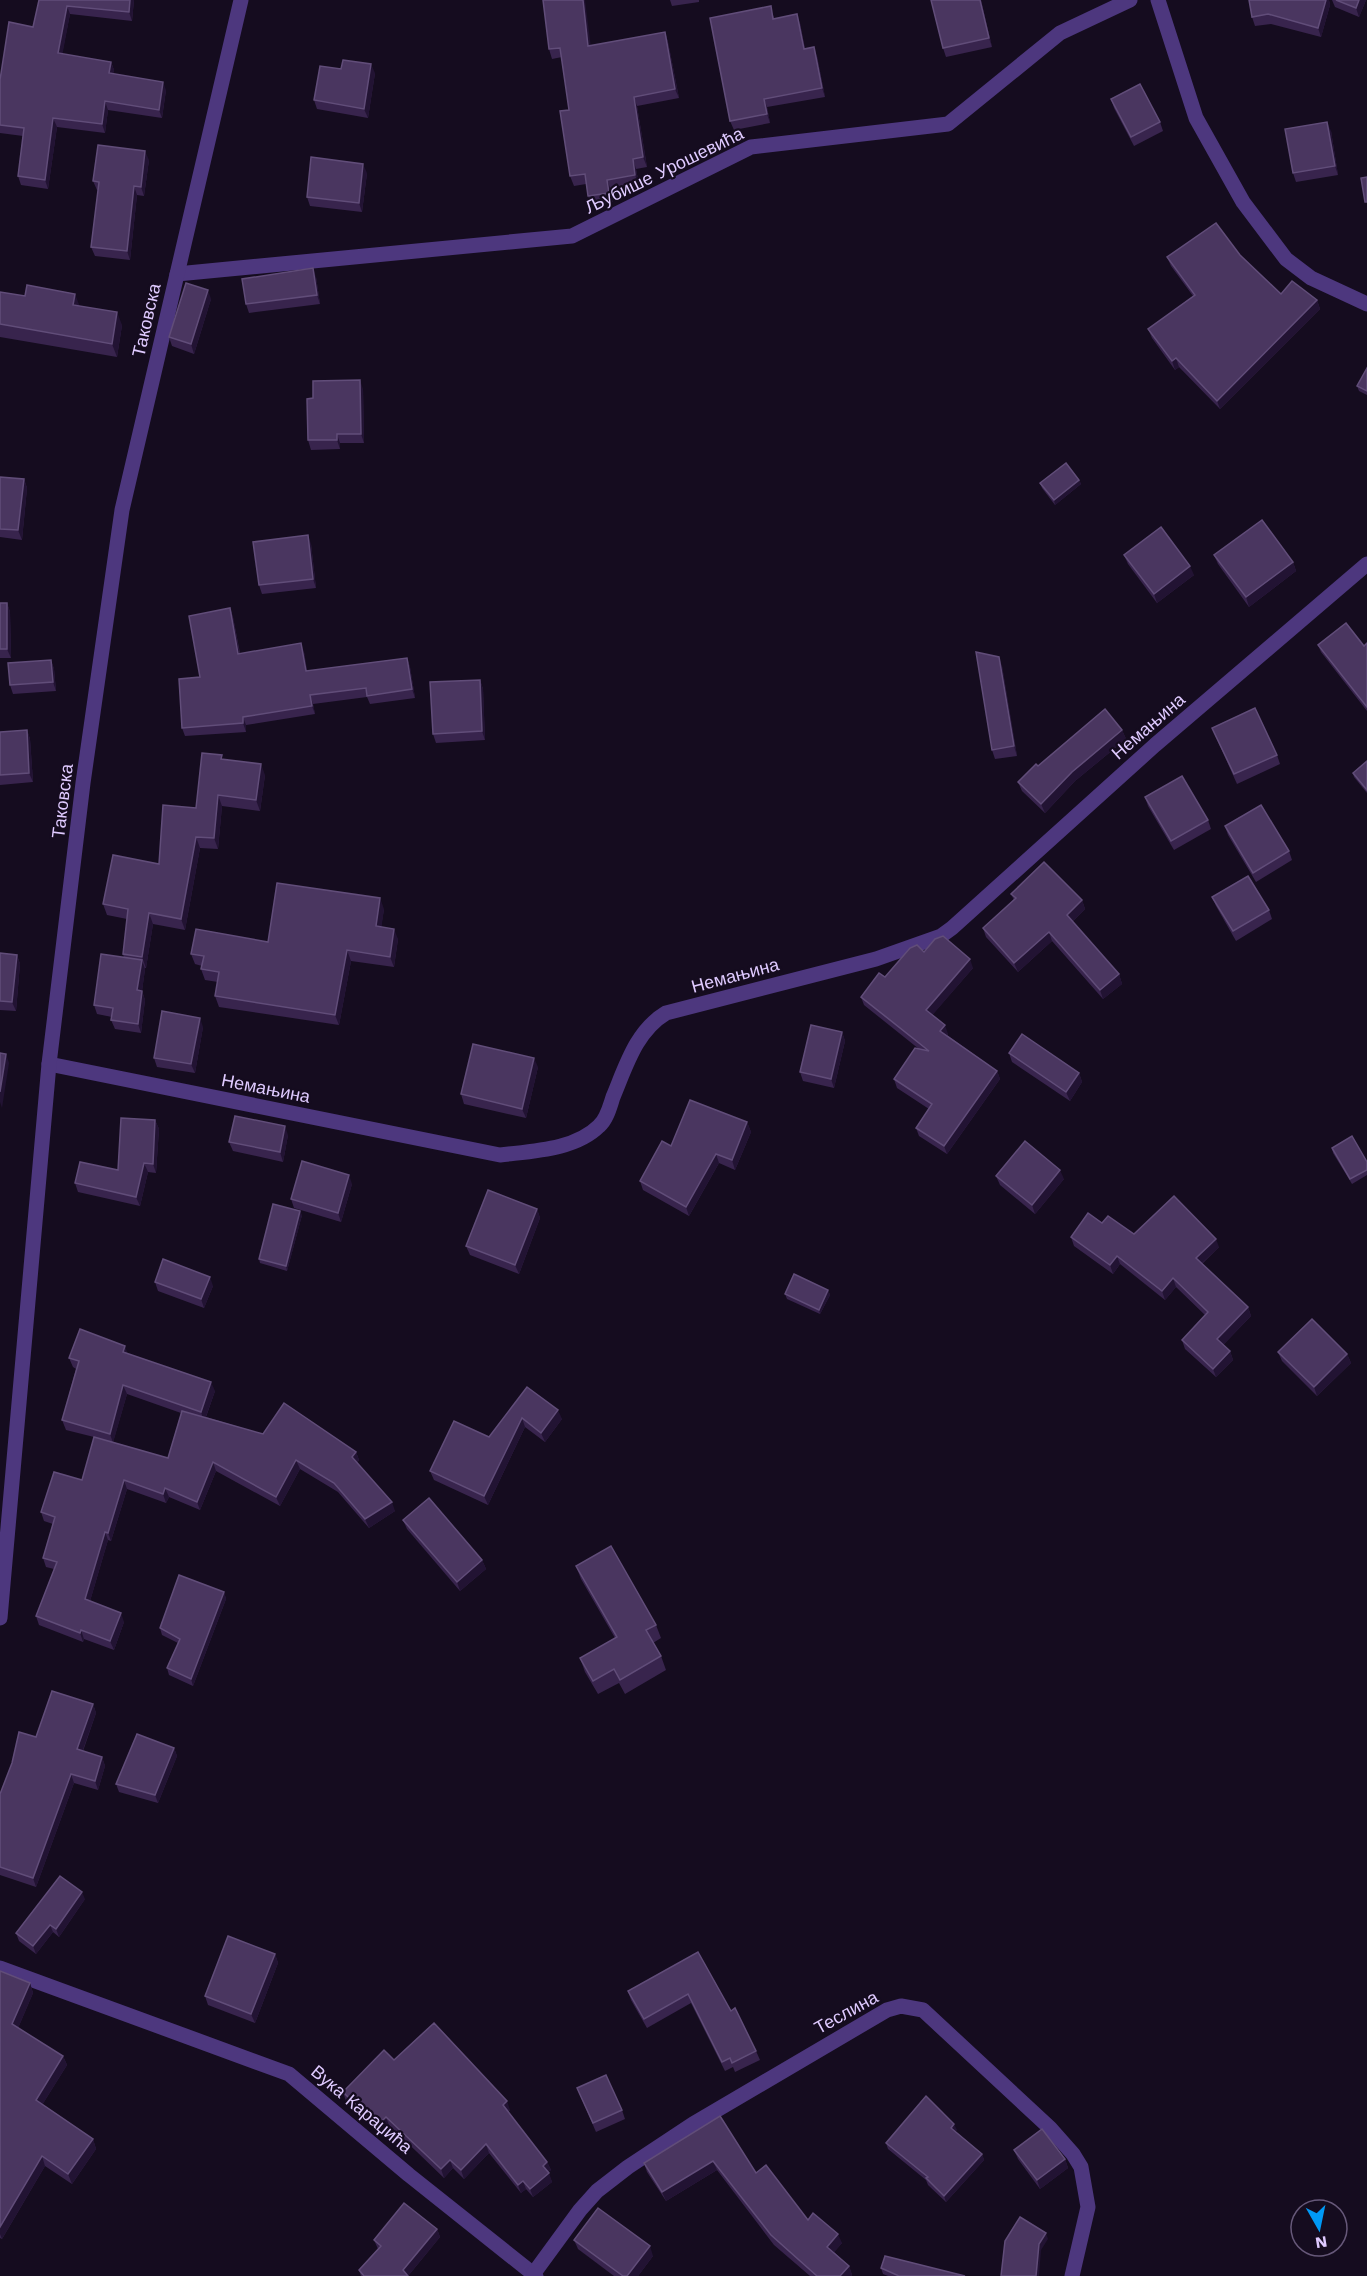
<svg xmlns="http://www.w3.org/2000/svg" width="1367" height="2276" font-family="'Work Sans',sans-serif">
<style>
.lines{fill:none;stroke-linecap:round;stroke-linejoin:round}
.street{stroke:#4d377e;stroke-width:15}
.wall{fill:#38244d;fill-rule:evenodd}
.shaded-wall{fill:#221333}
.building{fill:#4a3660;stroke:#614d79;stroke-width:1.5}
.labels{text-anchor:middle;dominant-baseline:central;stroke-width:4.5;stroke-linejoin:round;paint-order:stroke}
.street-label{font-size:18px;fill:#dfcaff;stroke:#150c1f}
</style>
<rect width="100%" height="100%" fill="#150c1f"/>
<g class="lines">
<g class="street">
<polyline points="1158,0 1196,118 1243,202 1286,259 1311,278 1367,304"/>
<polyline points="177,274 572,236 751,147 948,124 1060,33 1130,0"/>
<path d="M 49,1064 L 500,1155 C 532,1151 575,1150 599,1126 C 607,1119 610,1106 613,1097 C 626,1066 636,1031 666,1013 L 876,959 L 941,936 L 952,928 L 1155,745 L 1367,564"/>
<polyline points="0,1618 49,1064 83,783 122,510 241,0"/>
<polyline points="0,1968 289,2074 409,2175 536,2276"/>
<polyline points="534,2273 580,2210 597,2191 628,2167 693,2124 887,2010 901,2006 923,2010 1050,2128 1073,2154 1081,2167 1088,2207 1072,2276"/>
</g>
</g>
<g class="wall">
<polygon points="39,0 134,0 132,21 70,14 62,54 111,62 114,70 113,74 166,90 162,118 108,110 105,133 57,127 48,189 21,185 18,176 23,136 0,133 0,80 33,27"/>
<polygon points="543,0 591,46 665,32 668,42 679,98 637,106 647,167 636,169 639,185 611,190 613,202 592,206 588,196 586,184 574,186 570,176 569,110 562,57 552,59 549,49"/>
<polygon points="670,0 699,0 699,2 672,6"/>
<polygon points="981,0 992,47 946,57 943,48"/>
<polygon points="1249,0 1329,0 1330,5 1321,37 1271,24 1255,26 1252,17"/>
<polygon points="1332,0 1366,0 1359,17 1335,7"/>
<polygon points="774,15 774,18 800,23 805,49 817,56 825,97 767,107 770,123 734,130 730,121"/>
<polygon points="375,73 368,118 317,109 314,100"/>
<polygon points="1111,99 1160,122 1163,131 1134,146 1114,108"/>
<polygon points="1331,131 1338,175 1296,182 1293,173"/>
<polygon points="149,160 144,196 137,195 130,260 95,256 91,247 98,190 97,190 93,181"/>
<polygon points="367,173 362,212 310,206 307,197"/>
<polygon points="1240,255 1281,294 1317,300 1320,309 1220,409 1179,367 1175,370 1152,338 1148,329 1193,296 1171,266 1167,257"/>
<polygon points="316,277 320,304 249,313 246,304"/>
<polygon points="0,292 80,306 122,325 117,357 0,337"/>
<polygon points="211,299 194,354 172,346 169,337"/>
<polygon points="1367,368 1367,395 1359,391 1357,386"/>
<polygon points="363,389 364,443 340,443 340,449 311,450 308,440"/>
<polygon points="0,477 24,479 27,488 22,540 0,537"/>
<polygon points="1079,480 1081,484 1055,505 1042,488 1040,483"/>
<polygon points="311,544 316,588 262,594 259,585"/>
<polygon points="1124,555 1194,575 1157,603 1128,564"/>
<polygon points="1214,555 1293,562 1296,571 1249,607 1218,564"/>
<polygon points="0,603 7,603 10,612 11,658 0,658"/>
<polygon points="230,608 233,617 240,653 304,652 307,671 407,658 410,667 415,698 370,704 367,697 313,704 315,714 246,725 246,732 185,736 182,728 200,677"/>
<polygon points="1367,643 1367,711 1321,652 1318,645 1364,646"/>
<polygon points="51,660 54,669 56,691 13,694 10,685"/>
<polygon points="1002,666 1017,756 995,759 992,750"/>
<polygon points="480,680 483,689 485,740 436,743 433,734"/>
<polygon points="1212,728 1277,755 1280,764 1237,784"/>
<polygon points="27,730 30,739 33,782 0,785 0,732"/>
<polygon points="1122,730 1126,739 1075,781 1045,813 1022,791 1018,782 1038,766"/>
<polygon points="223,760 265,775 260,811 222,806 218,849 200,848 185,930 153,924 146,968 145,968 145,969 142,991 145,1000 141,1033 115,1029 111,1020 112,1017 97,1014 94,1005 124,958 123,954 127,919 107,915 103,904 159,864 196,808"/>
<polygon points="1367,761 1367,793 1354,777 1353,773"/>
<polygon points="1145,797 1208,820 1211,829 1174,850 1148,806"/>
<polygon points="1225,826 1289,851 1292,860 1256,882 1228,835"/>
<polygon points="1011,894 1082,900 1085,909 1072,922 1119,974 1122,984 1103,999 1052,941 1018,972 986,937 983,928 1014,900"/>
<polygon points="1212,897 1269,910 1272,919 1236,941 1216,906"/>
<polygon points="384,909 381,927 398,939 394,967 351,961 339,1025 219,1007 215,996 218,982 205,980 201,969 202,966 195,964 191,954 268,942"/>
<polygon points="924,952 973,968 932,1015 948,1034 947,1035 997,1071 1000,1079 947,1154 919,1136 916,1128 929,1109 897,1088 894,1079 919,1049 864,1005 861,997 885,977"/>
<polygon points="0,953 17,955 20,964 16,1011 0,1010"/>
<polygon points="203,1027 195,1073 157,1067 154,1058"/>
<polygon points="842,1032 845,1041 834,1088 803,1081 800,1072"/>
<polygon points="1009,1053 1079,1073 1082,1082 1070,1101 1012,1062"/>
<polygon points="538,1067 526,1118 464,1104 461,1094"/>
<polygon points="155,1120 159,1129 156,1173 148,1172 140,1206 78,1192 75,1183 118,1170"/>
<polygon points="747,1122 751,1132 735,1170 719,1163 689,1216 643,1190 640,1181 671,1146"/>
<polygon points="288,1135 283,1162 233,1151 229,1142"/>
<polygon points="1332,1148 1367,1162 1367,1175 1352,1184 1333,1153"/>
<polygon points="996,1176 1064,1179 1035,1214 1000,1185"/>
<polygon points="352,1184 341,1222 294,1208 291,1199"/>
<polygon points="537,1209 540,1218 519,1274 470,1255 466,1246"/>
<polygon points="302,1215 287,1271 260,1263 259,1259"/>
<polygon points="1102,1223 1134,1234 1219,1247 1202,1264 1248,1307 1251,1316 1223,1345 1230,1351 1233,1360 1216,1377 1185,1349 1182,1340 1205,1315 1176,1287 1165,1300 1120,1264 1113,1274 1074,1246 1071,1237"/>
<polygon points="155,1282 213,1286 204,1308 158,1291"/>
<polygon points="828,1290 830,1295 820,1314 787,1299 785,1294"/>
<polygon points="1278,1352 1347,1354 1351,1363 1317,1396 1282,1361"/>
<path d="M 128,1354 L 215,1391 L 206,1417 L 263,1434 L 356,1452 L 359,1460 L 357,1463 L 395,1511 L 369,1528 L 338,1492 L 300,1469 L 280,1506 L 216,1471 L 200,1510 L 169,1497 L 166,1503 L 127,1489 L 111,1541 L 108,1540 L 90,1601 L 124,1622 L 114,1650 L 84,1639 L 83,1642 L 39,1625 L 36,1616 L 54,1569 L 46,1567 L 43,1558 L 53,1524 L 44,1521 L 41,1512 L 82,1480 L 94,1437 L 66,1430 L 62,1420 L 76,1369 L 73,1367 L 69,1358 ZM 127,1394 L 181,1413 L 168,1458 L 113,1442 Z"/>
<polygon points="527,1387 562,1419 545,1442 525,1427 488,1505 434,1480 430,1471 489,1437"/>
<polygon points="403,1520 482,1560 486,1569 460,1591 407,1529"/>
<polygon points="576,1566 656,1625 661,1638 653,1643 661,1656 666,1670 625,1694 619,1683 598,1694 585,1672 580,1658 615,1638 581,1579"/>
<polygon points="224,1592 226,1599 193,1686 169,1675 167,1668 178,1643 162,1635 160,1628"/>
<polygon points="93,1704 96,1713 83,1751 102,1757 105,1766 98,1790 74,1783 36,1887 0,1875 0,1794 36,1737"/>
<polygon points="174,1748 177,1756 158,1803 119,1792 116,1784"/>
<polygon points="85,1899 59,1937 53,1932 36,1954 19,1941 16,1933"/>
<polygon points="698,1952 731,2011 756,2051 760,2060 735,2072 733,2067 725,2071 691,2003 647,2028 631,2000 628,1991"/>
<polygon points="275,1954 278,1963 255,2023 208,2005 205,1996"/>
<polygon points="0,1971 30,1983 33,1993 18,2028 63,2056 67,2065 42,2105 93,2139 96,2149 72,2184 45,2166 2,2239 0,2238"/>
<polygon points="394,2060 510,2110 508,2112 547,2162 551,2170 548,2172 552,2182 533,2197 526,2189 521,2193 489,2153 464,2179 453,2168 444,2178 389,2125 380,2134 346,2101 343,2092"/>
<polygon points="577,2088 622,2110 625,2119 596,2132"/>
<polygon points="720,2116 756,2173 808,2220 842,2243 834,2252 849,2266 852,2275 851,2276 810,2276 774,2245 717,2170 666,2201 647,2172 644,2163"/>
<polygon points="957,2130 955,2131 982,2154 984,2160 946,2202 928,2185 926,2180 888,2149 886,2143"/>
<polygon points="1014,2150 1065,2159 1068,2168 1040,2189 1018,2159"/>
<polygon points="437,2229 440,2237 408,2276 361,2276 359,2270 378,2249 374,2240"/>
<polygon points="574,2240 653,2256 638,2276 614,2276 578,2249"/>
<polygon points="881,2268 965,2276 888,2276 883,2274"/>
</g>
<g class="shaded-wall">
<polygon points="130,0 134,0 132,21 129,12"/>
<polygon points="583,0 585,0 592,56 588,46"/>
<polygon points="980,0 981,0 992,47 989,38"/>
<polygon points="1326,0 1329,0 1330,5 1321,37 1318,28"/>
<polygon points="1359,0 1366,0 1359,17 1356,8"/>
<polygon points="67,6 70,14 61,62 58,53"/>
<polygon points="797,14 800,23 807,58 804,49"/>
<polygon points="665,32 668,42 679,98 675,89"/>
<polygon points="814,47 817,56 825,97 822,88"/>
<polygon points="111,62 114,70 112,82 109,73"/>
<polygon points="371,64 375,73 368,118 364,109"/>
<polygon points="163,82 166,90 162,118 159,110"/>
<polygon points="634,97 637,106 647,167 643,157"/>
<polygon points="764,99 767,107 770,123 767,114"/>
<polygon points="105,101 108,110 105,133 102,124"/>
<polygon points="53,118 57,127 48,189 45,180"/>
<polygon points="1327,122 1331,131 1338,175 1335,166"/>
<polygon points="145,151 149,160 144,196 141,187"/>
<polygon points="633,159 636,169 639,185 635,175"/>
<polygon points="363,164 367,173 362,212 359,203"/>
<polygon points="607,180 611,190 613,202 609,193"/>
<polygon points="134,186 137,195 130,260 127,251"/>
<polygon points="313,268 316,277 320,304 317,295"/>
<polygon points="208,290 211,299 194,354 191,344"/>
<polygon points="75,294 80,307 73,305"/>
<polygon points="1317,300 1320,309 1220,409 1217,401"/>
<polygon points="117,312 122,325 117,357 112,344"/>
<polygon points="1176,358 1179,367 1175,370 1172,361"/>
<polygon points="360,380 363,389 364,443 361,434"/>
<polygon points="337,434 340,443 340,449 337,440"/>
<polygon points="24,479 27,488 22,540 18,530"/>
<polygon points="1079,480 1081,484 1055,505 1054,500"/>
<polygon points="308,535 311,544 316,588 313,579"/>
<polygon points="1293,562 1296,571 1249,607 1246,597"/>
<polygon points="1190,566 1194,575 1157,603 1154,594"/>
<polygon points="7,603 10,612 11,658 7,649"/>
<polygon points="230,608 233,617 241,662 238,654"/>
<polygon points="301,643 304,652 309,680 306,671"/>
<polygon points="999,657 1002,666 1017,756 1014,746"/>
<polygon points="407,658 410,667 415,698 412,689"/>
<polygon points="51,660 54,669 56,691 53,682"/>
<polygon points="480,680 483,689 485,740 482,731"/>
<polygon points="310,695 313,704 315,714 312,706"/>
<polygon points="243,717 246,725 246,732 243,723"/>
<polygon points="27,730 30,739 33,782 29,773"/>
<polygon points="1122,730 1126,739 1075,781 1045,813 1041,804 1072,772"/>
<polygon points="261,764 265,775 260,811 256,800"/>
<polygon points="218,795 222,806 218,849 214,838"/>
<polygon points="196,837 200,848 185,930 181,919"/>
<polygon points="380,898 384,909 380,937 376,926"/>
<polygon points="1082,900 1085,909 1070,924 1067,915"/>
<polygon points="149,913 153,924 146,968 142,957"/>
<polygon points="394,929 398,939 394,967 390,957"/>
<polygon points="1049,932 1052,941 1018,972 1014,963"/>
<polygon points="347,950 351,961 339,1025 335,1015"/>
<polygon points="17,955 20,964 16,1011 12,1002"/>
<polygon points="970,959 973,968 929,1019 926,1010"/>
<polygon points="142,960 145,969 141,999 137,990"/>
<polygon points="1119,974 1122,984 1103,999 1100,990"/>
<polygon points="142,991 145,1000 141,1033 138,1024"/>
<polygon points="200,1018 203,1027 195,1073 191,1064"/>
<polygon points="945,1025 948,1034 943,1039 940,1031"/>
<polygon points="842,1032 845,1041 834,1088 831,1079"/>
<polygon points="6,1054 9,1063 2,1108 0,1102 0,1092"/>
<polygon points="534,1058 538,1067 526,1118 522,1109"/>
<polygon points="997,1071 1000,1079 947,1154 944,1146"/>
<polygon points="1079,1073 1082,1082 1070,1101 1066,1092"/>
<polygon points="155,1120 159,1129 156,1173 153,1164"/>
<polygon points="747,1122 751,1132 735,1170 732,1160"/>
<polygon points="285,1126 288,1135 283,1162 280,1152"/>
<polygon points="716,1154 719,1163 689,1216 686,1207"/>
<polygon points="144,1163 148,1172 140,1206 136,1197"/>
<polygon points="1060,1170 1064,1179 1035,1214 1032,1205"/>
<polygon points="349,1175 352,1184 341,1222 338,1213"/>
<polygon points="537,1209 540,1218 519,1274 515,1265"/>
<polygon points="300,1211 302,1215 287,1271 286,1266"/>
<polygon points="1216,1239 1219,1247 1199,1266 1196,1258"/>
<polygon points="1117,1256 1120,1264 1113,1274 1110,1265"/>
<polygon points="210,1277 213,1286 204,1308 201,1299"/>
<polygon points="1173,1278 1176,1287 1165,1300 1162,1291"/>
<polygon points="828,1290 830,1295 820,1314 819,1310"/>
<polygon points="1248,1307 1251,1316 1220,1348 1217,1339"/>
<polygon points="125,1346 128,1355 123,1352"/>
<polygon points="1230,1351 1233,1360 1216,1377 1213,1369"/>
<polygon points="1347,1354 1351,1363 1317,1396 1314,1387"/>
<polygon points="211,1382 215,1391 204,1422 201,1412"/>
<polygon points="123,1385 127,1394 113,1443 110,1434"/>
<polygon points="558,1410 562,1419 545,1442 541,1433"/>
<polygon points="522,1418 525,1427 488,1505 484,1496"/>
<polygon points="356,1452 359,1460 355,1466 352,1457"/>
<polygon points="296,1460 300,1469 280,1506 276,1497"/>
<polygon points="213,1462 216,1471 200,1510 197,1502"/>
<polygon points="124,1480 127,1489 111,1541 108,1533"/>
<polygon points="165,1488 169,1497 166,1503 163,1494"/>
<polygon points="392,1502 395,1511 369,1528 365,1519"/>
<polygon points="105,1532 108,1540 88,1608 85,1599"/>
<polygon points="482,1560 486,1569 460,1591 457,1582"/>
<polygon points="224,1592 226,1599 193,1686 191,1679"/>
<polygon points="121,1613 124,1622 114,1650 110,1641"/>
<polygon points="81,1630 84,1639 83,1642 80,1633"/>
<polygon points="93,1704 96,1713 80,1758 77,1749"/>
<polygon points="174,1748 177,1756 158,1803 155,1795"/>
<polygon points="102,1757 105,1766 98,1790 95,1781"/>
<polygon points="71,1774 74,1783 36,1887 33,1878"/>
<polygon points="82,1892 85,1899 59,1937 56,1929"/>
<polygon points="50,1925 53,1932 36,1954 33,1946"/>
<polygon points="275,1954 278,1963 255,2023 251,2014"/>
<polygon points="30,1983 33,1993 16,2033 12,2024"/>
<polygon points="63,2056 67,2065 39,2110 36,2100"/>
<polygon points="507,2101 510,2110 506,2114 503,2105"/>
<polygon points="386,2117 389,2125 380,2134 377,2126"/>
<polygon points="954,2124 957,2130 953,2134 951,2128"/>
<polygon points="93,2139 96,2149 72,2184 68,2174"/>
<polygon points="486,2144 489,2153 464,2179 461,2170"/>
<polygon points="982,2154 984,2160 946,2202 944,2196"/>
<polygon points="42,2156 45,2166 2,2239 0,2234 0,2227"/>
<polygon points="1065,2159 1068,2168 1040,2189 1037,2180"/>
<polygon points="450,2160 453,2168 444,2178 441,2169"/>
<polygon points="713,2161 717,2170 666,2201 662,2192"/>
<polygon points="547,2162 551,2170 546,2174 543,2166"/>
<polygon points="549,2173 552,2182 533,2197 530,2189"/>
<polygon points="523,2181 526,2189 521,2193 518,2185"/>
<polygon points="437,2229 440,2237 408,2276 403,2270"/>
<polygon points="1046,2233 1048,2239 1041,2250 1039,2276 1036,2276 1039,2244"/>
<polygon points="838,2234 842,2243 831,2256 827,2247"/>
<polygon points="650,2246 653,2256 638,2276 627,2276"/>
<polygon points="849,2266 852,2275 851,2276 840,2276"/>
</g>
<g class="building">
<polygon points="39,0 130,0 129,12 67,6 58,53 111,62 109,73 163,82 159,110 105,101 102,124 53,118 45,180 18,176 24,128 0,125 0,80 9,22 33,27"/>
<polygon points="543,0 583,0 588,46 665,32 675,89 634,97 643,157 633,159 635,175 607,180 609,193 588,196 585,174 570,176 560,111 569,110 560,48 549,49"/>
<polygon points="931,0 980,0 989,38 943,48"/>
<polygon points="1249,0 1326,0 1318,28 1268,14 1252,17"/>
<polygon points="1336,0 1359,0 1356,8"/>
<polygon points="771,6 773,19 797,14 804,49 814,47 822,88 764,99 767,114 730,121 710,18"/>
<polygon points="343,60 371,64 364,109 314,100 320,66 341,69"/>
<polygon points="1140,84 1160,122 1131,137 1111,99"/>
<polygon points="1327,122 1335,166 1293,173 1285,129"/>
<polygon points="98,145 145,151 141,187 134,186 127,251 91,247 99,182 93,181"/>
<polygon points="311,157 363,164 359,203 307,197"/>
<polygon points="1367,177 1367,202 1365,202 1361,178"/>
<polygon points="1216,223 1240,255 1281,294 1292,281 1317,300 1217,401 1176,358 1172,361 1148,329 1195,295 1167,257"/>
<polygon points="313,268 317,295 246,304 242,279"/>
<polygon points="186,283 208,290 191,344 169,337"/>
<polygon points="27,285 75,294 73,305 117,312 112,344 0,324 0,292 25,296"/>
<polygon points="1367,368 1367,391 1357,386"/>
<polygon points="360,380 361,434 337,434 337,440 308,440 307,399 313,398 313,381"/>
<polygon points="1066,463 1079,480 1054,500 1040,483"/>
<polygon points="0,477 24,479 18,530 0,529"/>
<polygon points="1262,520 1293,562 1246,597 1214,555"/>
<polygon points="1161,527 1190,566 1154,594 1124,555"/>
<polygon points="308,535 313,579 259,585 253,542"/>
<rect x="0" y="603" width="7" height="46"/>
<polygon points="230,608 238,654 301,643 306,671 407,658 412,689 367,696 366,688 310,695 312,706 243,717 243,723 182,728 179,679 200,677 189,616"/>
<polygon points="1346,623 1364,646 1367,643 1367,707 1318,645"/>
<polygon points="976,652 999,657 1014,746 992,750"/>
<polygon points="51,660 53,682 10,685 8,663"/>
<polygon points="480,680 482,731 433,734 430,682"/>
<polygon points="1255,708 1277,755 1234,774 1212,728"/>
<polygon points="1105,709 1122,730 1072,772 1041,804 1018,782 1036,764 1038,766"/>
<polygon points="27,730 29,773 0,775 0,732"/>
<polygon points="202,753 222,755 221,759 261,764 256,800 218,795 214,838 196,837 181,919 149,913 142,957 123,954 128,909 103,904 113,855 159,864 163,805 196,808"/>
<polygon points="1367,761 1367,790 1353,773"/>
<polygon points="1182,776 1208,820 1171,841 1145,797"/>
<polygon points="1261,805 1289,851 1253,873 1225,826"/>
<polygon points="1044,862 1082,900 1067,915 1119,974 1100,990 1049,932 1014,963 983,928 1016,898 1011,894"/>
<polygon points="1248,876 1269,910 1233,931 1212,897"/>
<polygon points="277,883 380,898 376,926 394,929 390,957 347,950 335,1015 215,996 219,972 201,969 204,956 191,954 196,929 268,942"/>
<polygon points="943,936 970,959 926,1010 945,1025 940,1031 997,1071 944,1146 916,1128 932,1104 894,1079 915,1048 929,1051 861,997 879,973 885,977 910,948 917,945 924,952 935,939"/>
<polygon points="0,953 17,955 12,1002 0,1001"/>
<polygon points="101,954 142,960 137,990 142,991 138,1024 111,1020 113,1008 94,1005"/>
<polygon points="162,1011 200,1018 191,1064 154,1058"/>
<polygon points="811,1025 842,1032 831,1079 800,1072"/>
<polygon points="1022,1034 1079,1073 1066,1092 1009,1053"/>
<polygon points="473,1044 534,1058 522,1109 461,1094"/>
<polygon points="0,1053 6,1054 0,1092"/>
<polygon points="690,1100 747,1122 732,1160 716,1154 686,1207 640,1181 662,1141 671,1146"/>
<polygon points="235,1116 285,1126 280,1152 229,1142"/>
<polygon points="121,1118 155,1120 153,1164 144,1163 136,1197 75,1183 80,1162 118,1170"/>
<polygon points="1352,1136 1367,1162 1367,1170 1350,1179 1332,1148"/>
<polygon points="1025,1141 1060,1170 1032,1205 996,1176"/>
<polygon points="302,1161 349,1175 338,1213 291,1199"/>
<polygon points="488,1190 537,1209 515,1265 466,1246"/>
<polygon points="1174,1196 1216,1239 1196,1258 1248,1307 1217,1339 1230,1351 1213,1369 1182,1340 1208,1312 1173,1278 1162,1291 1117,1256 1110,1265 1071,1237 1088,1213 1102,1223 1108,1216 1134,1234"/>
<polygon points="273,1204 300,1211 286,1266 259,1259"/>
<polygon points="163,1259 210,1277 201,1299 155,1282"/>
<polygon points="794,1274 828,1290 819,1310 785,1294"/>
<polygon points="1312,1319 1347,1354 1314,1387 1278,1352"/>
<polygon points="80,1329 125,1346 123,1352 211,1382 201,1412 123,1385 110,1434 62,1420 79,1361 69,1358"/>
<polygon points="527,1387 558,1410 541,1433 522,1418 484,1496 430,1471 454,1421 489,1437"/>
<polygon points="284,1403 356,1452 352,1457 392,1502 365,1519 334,1483 296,1460 276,1497 213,1462 197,1502 165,1488 163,1494 124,1480 108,1533 105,1532 85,1599 121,1613 110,1641 81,1630 80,1633 36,1616 57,1562 43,1558 55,1517 41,1512 54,1472 82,1480 94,1437 168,1458 182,1411 263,1434"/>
<polygon points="429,1498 482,1560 457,1582 403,1520"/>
<polygon points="611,1546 656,1625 646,1630 661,1656 620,1680 614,1669 593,1681 580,1658 617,1637 576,1566"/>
<polygon points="179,1575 224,1592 191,1679 167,1668 180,1639 160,1628"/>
<polygon points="52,1691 93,1704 77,1749 102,1757 95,1781 71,1774 33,1878 0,1867 0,1794 12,1763 19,1732 36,1737"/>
<polygon points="137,1734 174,1748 155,1795 116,1784"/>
<polygon points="60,1876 82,1892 56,1929 50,1925 33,1946 16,1933"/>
<polygon points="228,1936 275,1954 251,2014 205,1996"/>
<polygon points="698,1952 731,2011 735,2008 756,2051 732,2063 730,2058 722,2062 688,1994 644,2019 628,1991"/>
<polygon points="0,1971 30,1983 12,2024 63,2056 36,2100 93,2139 68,2174 42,2156 0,2227"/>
<polygon points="434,2023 507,2101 503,2105 547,2162 543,2166 549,2173 530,2189 523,2181 518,2185 486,2144 461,2170 450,2160 441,2169 386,2117 377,2126 343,2092 384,2050 394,2060"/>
<polygon points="606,2075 622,2110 593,2123 577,2088"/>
<polygon points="926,2096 954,2124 951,2128 982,2154 944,2196 926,2178 928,2177 886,2143"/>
<polygon points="720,2116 756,2173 766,2165 808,2220 813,2213 838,2234 827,2247 849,2266 840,2276 817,2276 771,2235 713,2161 662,2192 644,2163"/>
<polygon points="1042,2129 1065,2159 1037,2180 1014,2150"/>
<polygon points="404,2203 437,2229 403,2270 408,2276 364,2276 359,2270 381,2246 374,2240"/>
<polygon points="598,2208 650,2246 627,2276 623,2276 574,2240"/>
<polygon points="1020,2217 1046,2233 1039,2244 1036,2276 1001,2276 1005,2241"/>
<polygon points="885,2256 965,2276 899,2276 881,2268"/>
</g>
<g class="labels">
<g class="street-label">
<text transform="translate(664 170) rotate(-26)">Љубише Урошевића</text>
<text transform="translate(146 320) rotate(-77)">Таковска</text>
<text transform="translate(1148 726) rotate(-41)">Немањина</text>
<text transform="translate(62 801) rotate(-83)">Таковска</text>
<text transform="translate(735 975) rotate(-15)">Немањина</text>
<text transform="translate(266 1088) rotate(11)">Немањина</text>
<text transform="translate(846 2012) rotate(-29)">Теслина</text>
<text transform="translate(362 2109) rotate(40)">Вука Караџића</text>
</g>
</g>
<g transform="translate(1319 2228) rotate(171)"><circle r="28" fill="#150c1f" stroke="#665879" stroke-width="1.5"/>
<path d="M0-4.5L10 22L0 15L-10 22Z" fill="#0099f5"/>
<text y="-9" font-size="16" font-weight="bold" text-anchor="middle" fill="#dfcaff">N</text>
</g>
</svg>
